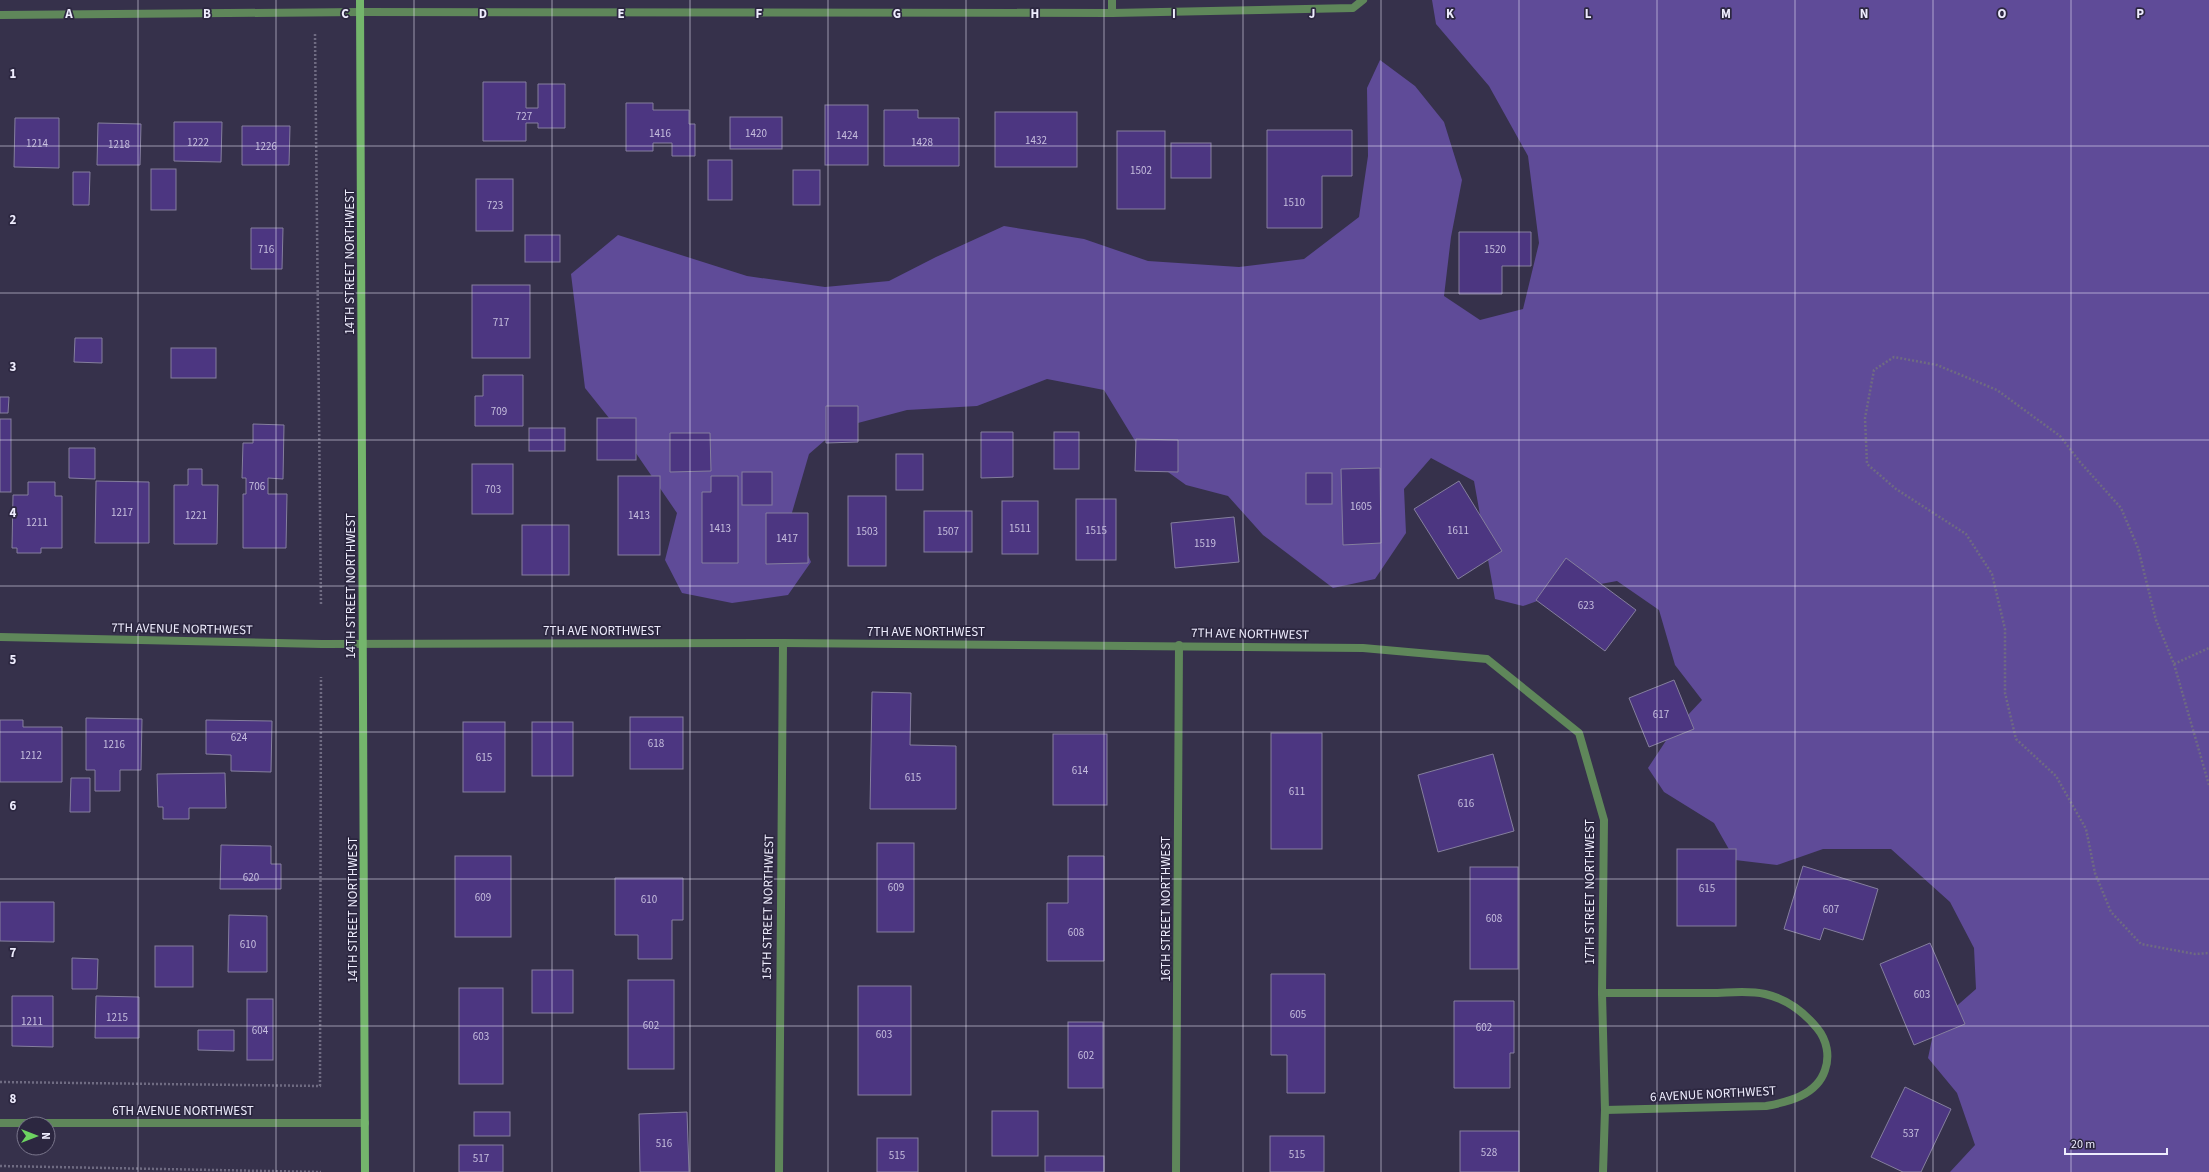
<svg xmlns="http://www.w3.org/2000/svg" width="2209" height="1172" font-family="'Source Sans 3',sans-serif">
<style>
.forest{fill:#5f4b98}
.building{fill:#4c3681;stroke:#857f9e}
.lines{fill:none;stroke-linecap:round;stroke-linejoin:round}
.path{stroke:#6f6b82;stroke-width:2.5;stroke-dasharray:2 2;stroke-linecap:butt}
.street{stroke:#5f875a;stroke-width:8}
.secondary{stroke:#74b56c;stroke-width:8}
.grid{fill:none;stroke:#eeecfd;stroke-width:1;stroke-opacity:0.55}
.labels{text-anchor:middle;dominant-baseline:central;stroke-width:3.5;stroke-linejoin:round;paint-order:stroke}
.number-label{font-size:11px;fill:#c6bede}
.street-label{font-size:13px;fill:#eeecfd;stroke:#2c2740}
.grid-label{font-size:13px;text-anchor:middle;font-weight:bold;fill:#eeecfd;stroke:#2c2740;stroke-width:3.5;stroke-linejoin:round;paint-order:stroke}
</style>
<rect width="100%" height="100%" fill="#36314b"/>
<polygon class="forest" points="1432,0 2209,0 2209,1172 1950,1172 1975,1145 1957,1093 1928,1058 1935,1025 1976,989 1974,948 1950,902 1891,849 1823,849 1777,865 1735,860 1714,823 1664,792 1648,768 1671,733 1702,700 1675,665 1659,610 1617,581 1568,590 1523,606 1495,599 1474,481 1431,458 1404,489 1406,533 1375,579 1333,588 1263,535 1228,496 1186,485 1143,454 1104,390 1047,379 977,406 907,410 839,428 809,454 791,516 811,562 788,595 732,603 682,593 665,560 677,513 629,443 585,388 571,274 618,235 747,276 825,287 889,281 936,257 1004,226 1084,239 1148,261 1239,267 1304,259 1359,217 1368,156 1367,88 1380,60 1415,86 1444,122 1462,180 1451,237 1444,296 1480,320 1523,309 1539,243 1528,156 1489,86 1436,24"/>
<g class="building">
<polygon points="483,82 526,82 526,108 538,108 538,84 565,84 565,128 538,128 538,123 526,123 526,141 483,141"/>
<polygon points="626,103 653,103 653,110 689,110 689,124 695,124 695,156 672,156 672,143 653,143 653,151 626,151"/>
<rect x="825" y="105" width="43" height="60"/>
<polygon points="884,110 918,110 918,118 959,118 959,166 884,166"/>
<rect x="995" y="112" width="82" height="55"/>
<rect x="730" y="117" width="52" height="32"/>
<polygon points="15,118 59,118 59,168 14,167"/>
<polygon points="174,122 222,122 221,162 174,161"/>
<polygon points="98,123 141,124 140,165 97,165"/>
<polygon points="242,126 290,126 289,165 242,165"/>
<polygon points="1267,130 1352,130 1352,176 1322,176 1322,228 1267,228"/>
<rect x="1117" y="131" width="48" height="78"/>
<rect x="1171" y="143" width="40" height="35"/>
<rect x="708" y="160" width="24" height="40"/>
<rect x="151" y="169" width="25" height="41"/>
<rect x="793" y="170" width="27" height="35"/>
<polygon points="73,172 90,172 89,205 73,205"/>
<rect x="476" y="179" width="37" height="52"/>
<polygon points="251,228 283,228 282,269 251,269"/>
<polygon points="1459,232 1531,232 1531,266 1502,266 1502,294 1459,294"/>
<rect x="525" y="235" width="35" height="27"/>
<rect x="472" y="285" width="58" height="73"/>
<polygon points="75,338 102,338 102,363 74,362"/>
<rect x="171" y="348" width="45" height="30"/>
<polygon points="483,375 523,375 523,426 475,426 475,396 483,396"/>
<polygon points="0,397 9,397 8,413 0,413"/>
<polygon points="826,406 858,406 858,442 826,443"/>
<rect x="597" y="418" width="39" height="42"/>
<rect x="0" y="419" width="11" height="73"/>
<polygon points="253,424 284,425 283,479 268,478 268,494 287,494 286,548 243,548 243,494 246,494 246,478 242,478 243,443 253,443"/>
<rect x="529" y="428" width="36" height="23"/>
<polygon points="981,432 1013,432 1013,477 981,478"/>
<rect x="1054" y="432" width="25" height="37"/>
<polygon points="670,433 710,433 711,471 670,472"/>
<polygon points="1136,439 1178,440 1178,472 1135,471"/>
<polygon points="69,448 95,448 95,479 69,478"/>
<rect x="896" y="454" width="27" height="36"/>
<rect x="472" y="464" width="41" height="50"/>
<polygon points="1380,468 1381,543 1343,545 1341,469"/>
<polygon points="188,469 202,469 202,485 218,485 217,544 174,544 174,485 188,485"/>
<rect x="742" y="472" width="30" height="33"/>
<rect x="1306" y="473" width="26" height="31"/>
<rect x="618" y="476" width="42" height="79"/>
<polygon points="711,476 738,476 738,563 702,563 702,492 711,492"/>
<polygon points="96,481 149,482 149,543 95,543"/>
<polygon points="1459,481 1502,551 1458,579 1414,509"/>
<polygon points="28,482 55,482 55,496 62,496 62,548 41,548 41,553 17,553 17,548 12,548 13,495 28,495"/>
<rect x="848" y="496" width="38" height="70"/>
<rect x="1076" y="499" width="40" height="61"/>
<rect x="1002" y="501" width="36" height="53"/>
<rect x="924" y="511" width="48" height="41"/>
<polygon points="766,513 808,513 808,563 766,564"/>
<polygon points="1234,517 1239,562 1175,568 1171,523"/>
<rect x="522" y="525" width="47" height="50"/>
<polygon points="1566,558 1636,610 1605,651 1536,600"/>
<polygon points="1674,680 1694,729 1649,747 1629,698"/>
<polygon points="872,692 911,693 910,745 956,746 956,809 870,809"/>
<rect x="630" y="717" width="53" height="52"/>
<polygon points="86,718 142,719 141,770 120,770 120,791 95,791 95,770 86,770"/>
<polygon points="0,720 23,720 23,727 62,727 62,782 0,782"/>
<polygon points="206,720 272,721 271,772 231,771 231,755 206,754"/>
<rect x="463" y="722" width="42" height="70"/>
<rect x="532" y="722" width="41" height="54"/>
<rect x="1271" y="733" width="51" height="116"/>
<rect x="1053" y="734" width="54" height="71"/>
<polygon points="1493,754 1514,831 1438,852 1418,775"/>
<polygon points="225,773 226,808 189,808 189,819 163,819 163,807 158,807 157,774"/>
<polygon points="71,778 90,778 90,812 70,812"/>
<rect x="877" y="843" width="37" height="89"/>
<polygon points="221,845 271,846 271,864 281,864 281,889 220,889"/>
<rect x="1677" y="849" width="59" height="77"/>
<rect x="455" y="856" width="56" height="81"/>
<polygon points="1068,856 1104,856 1104,961 1047,961 1047,903 1068,903"/>
<polygon points="1803,866 1878,889 1863,940 1824,928 1820,940 1784,929"/>
<rect x="1470" y="867" width="48" height="102"/>
<polygon points="615,878 683,878 683,920 672,920 672,959 638,959 638,935 615,935"/>
<polygon points="0,902 54,902 54,942 0,941"/>
<polygon points="229,915 267,916 267,972 228,972"/>
<polygon points="1930,943 1965,1024 1914,1045 1880,964"/>
<rect x="155" y="946" width="38" height="41"/>
<polygon points="72,958 98,959 97,989 72,989"/>
<rect x="532" y="970" width="41" height="43"/>
<polygon points="1271,974 1325,974 1325,1093 1287,1093 1287,1055 1271,1055"/>
<rect x="628" y="980" width="46" height="89"/>
<rect x="858" y="986" width="53" height="109"/>
<rect x="459" y="988" width="44" height="96"/>
<polygon points="12,996 53,996 53,1047 12,1046"/>
<polygon points="96,996 139,997 139,1038 95,1038"/>
<rect x="247" y="999" width="26" height="61"/>
<polygon points="1454,1001 1514,1001 1514,1053 1510,1053 1510,1088 1454,1088"/>
<rect x="1068" y="1022" width="35" height="66"/>
<polygon points="198,1030 234,1030 234,1051 198,1050"/>
<polygon points="1905,1087 1951,1109 1921,1172 1903,1172 1871,1157"/>
<rect x="992" y="1111" width="46" height="45"/>
<rect x="474" y="1112" width="36" height="24"/>
<polygon points="687,1112 689,1172 640,1172 639,1114"/>
<rect x="1460" y="1131" width="59" height="41"/>
<rect x="1270" y="1136" width="54" height="36"/>
<rect x="877" y="1138" width="41" height="34"/>
<rect x="459" y="1145" width="44" height="27"/>
<rect x="1045" y="1156" width="59" height="16"/>
</g>
<g class="lines">
<g class="path">
<polyline points="315,34 321,606"/>
<polyline points="2174,664 2209,648"/>
<polyline points="2209,785 2174,664 2156,620 2138,548 2121,508 2080,462 2060,436 1997,390 1937,365 1894,357 1874,370 1865,418 1867,464 1896,489 1966,534 1992,574 2005,629 2005,693 2016,739 2056,776 2086,829 2095,873 2111,912 2141,944 2195,954 2209,953"/>
<polyline points="0,1082 320,1086 321,677"/>
<polyline points="0,1166 321,1172"/>
</g>
<g class="street">
<polyline points="1112,0 1112,13"/>
<polyline points="0,15 360,12 1112,13 1353,8 1363,0"/>
<polyline points="0,637 322,644 783,643 1363,648 1487,659 1579,733 1604,820 1602,993 1605,1110 1603,1172"/>
<path d="M 1602,993 C 1638,993 1675,993 1711,993 C 1728,993 1748,990 1765,994 C 1787,999 1803,1011 1817,1028 C 1827,1040 1830,1056 1825,1070 C 1817,1095 1788,1102 1766,1106 L 1605,1110"/>
<polyline points="0,1123 365,1123"/>
<polyline points="779,1172 783,643"/>
<polyline points="1176,1172 1179,645"/>
</g>
<polyline class="secondary" points="360,0 365,1172"/>
</g>
<path class="grid" d="M 138,0 L 138,1172M 276,0 L 276,1172M 414,0 L 414,1172M 552,0 L 552,1172M 690,0 L 690,1172M 828,0 L 828,1172M 966,0 L 966,1172M 1104,0 L 1104,1172M 1243,0 L 1243,1172M 1381,0 L 1381,1172M 1519,0 L 1519,1172M 1657,0 L 1657,1172M 1795,0 L 1795,1172M 1933,0 L 1933,1172M 2071,0 L 2071,1172M 0,146 L 2209,146M 0,293 L 2209,293M 0,440 L 2209,440M 0,586 L 2209,586M 0,732 L 2209,732M 0,879 L 2209,879M 0,1026 L 2209,1026"/>
<g class="labels">
<g class="number-label">
<text x="524" y="116">727</text>
<text x="660" y="133">1416</text>
<text x="756" y="133">1420</text>
<text x="847" y="135">1424</text>
<text x="1036" y="140">1432</text>
<text x="198" y="142">1222</text>
<text x="922" y="142">1428</text>
<text x="37" y="143">1214</text>
<text x="119" y="144">1218</text>
<text x="266" y="146">1226</text>
<text x="1141" y="170">1502</text>
<text x="1294" y="202">1510</text>
<text x="495" y="205">723</text>
<text x="266" y="249">716</text>
<text x="1495" y="249">1520</text>
<text x="501" y="322">717</text>
<text x="499" y="411">709</text>
<text x="257" y="486">706</text>
<text x="493" y="489">703</text>
<text x="1361" y="506">1605</text>
<text x="122" y="512">1217</text>
<text x="196" y="515">1221</text>
<text x="639" y="515">1413</text>
<text x="37" y="522">1211</text>
<text x="720" y="528">1413</text>
<text x="1020" y="528">1511</text>
<text x="1096" y="530">1515</text>
<text x="1458" y="530">1611</text>
<text x="867" y="531">1503</text>
<text x="948" y="531">1507</text>
<text x="787" y="538">1417</text>
<text x="1205" y="543">1519</text>
<text x="1586" y="605">623</text>
<text x="1661" y="714">617</text>
<text x="239" y="737">624</text>
<text x="656" y="743">618</text>
<text x="114" y="744">1216</text>
<text x="31" y="755">1212</text>
<text x="484" y="757">615</text>
<text x="1080" y="770">614</text>
<text x="913" y="777">615</text>
<text x="1297" y="791">611</text>
<text x="1466" y="803">616</text>
<text x="251" y="877">620</text>
<text x="896" y="887">609</text>
<text x="1707" y="888">615</text>
<text x="483" y="897">609</text>
<text x="649" y="899">610</text>
<text x="1831" y="909">607</text>
<text x="1494" y="918">608</text>
<text x="1076" y="932">608</text>
<text x="248" y="944">610</text>
<text x="1922" y="994">603</text>
<text x="1298" y="1014">605</text>
<text x="117" y="1017">1215</text>
<text x="32" y="1021">1211</text>
<text x="651" y="1025">602</text>
<text x="1484" y="1027">602</text>
<text x="260" y="1030">604</text>
<text x="884" y="1034">603</text>
<text x="481" y="1036">603</text>
<text x="1086" y="1055">602</text>
<text x="1911" y="1133">537</text>
<text x="664" y="1143">516</text>
<text x="1489" y="1152">528</text>
<text x="1297" y="1154">515</text>
<text x="897" y="1155">515</text>
<text x="481" y="1158">517</text>
</g>
<g class="street-label">
<text transform="translate(350 262) rotate(-90)">14TH STREET NORTHWEST</text>
<text transform="translate(351 586) rotate(-90)">14TH STREET NORTHWEST</text>
<text transform="translate(182 629) rotate(1)">7TH AVENUE NORTHWEST</text>
<text x="602" y="631">7TH AVE NORTHWEST</text>
<text x="926" y="632">7TH AVE NORTHWEST</text>
<text transform="translate(1250 634) rotate(1)">7TH AVE NORTHWEST</text>
<text transform="translate(1590 892) rotate(-90)">17TH STREET NORTHWEST</text>
<text transform="translate(768 907) rotate(-89)">15TH STREET NORTHWEST</text>
<text transform="translate(1166 909) rotate(-90)">16TH STREET NORTHWEST</text>
<text transform="translate(353 910) rotate(-90)">14TH STREET NORTHWEST</text>
<text transform="translate(1713 1094) rotate(-3)">6 AVENUE NORTHWEST</text>
<text x="183" y="1111">6TH AVENUE NORTHWEST</text>
</g>
</g>
<g class="grid-label">
<text x="69" y="18">A</text>
<text x="207" y="18">B</text>
<text x="345" y="18">C</text>
<text x="483" y="18">D</text>
<text x="621" y="18">E</text>
<text x="759" y="18">F</text>
<text x="897" y="18">G</text>
<text x="1035" y="18">H</text>
<text x="1174" y="18">I</text>
<text x="1312" y="18">J</text>
<text x="1450" y="18">K</text>
<text x="1588" y="18">L</text>
<text x="1726" y="18">M</text>
<text x="1864" y="18">N</text>
<text x="2002" y="18">O</text>
<text x="2140" y="18">P</text>
<text x="13" y="78">1</text>
<text x="13" y="224">2</text>
<text x="13" y="371">3</text>
<text x="13" y="517">4</text>
<text x="13" y="664">5</text>
<text x="13" y="810">6</text>
<text x="13" y="957">7</text>
<text x="13" y="1103">8</text>
</g>
<g transform="translate(36 1136) rotate(90)"><circle r="19" fill="#2c2740" stroke="#7a768c"/>
<path d="M0-3L7 15L0 10L-7 15Z" fill="#6dd361"/>
<text y="-6" font-size="11" font-weight="bold" text-anchor="middle" fill="#eeecfd">N</text>
</g>
<path d="M2065 1148v6h102v-6" fill="none" stroke="#eeecfd" stroke-width="2"/>
<text x="2071" y="1148" font-size="12" fill="#eeecfd" stroke="#2c2740" stroke-width="3" paint-order="stroke">20 m</text>
</svg>
